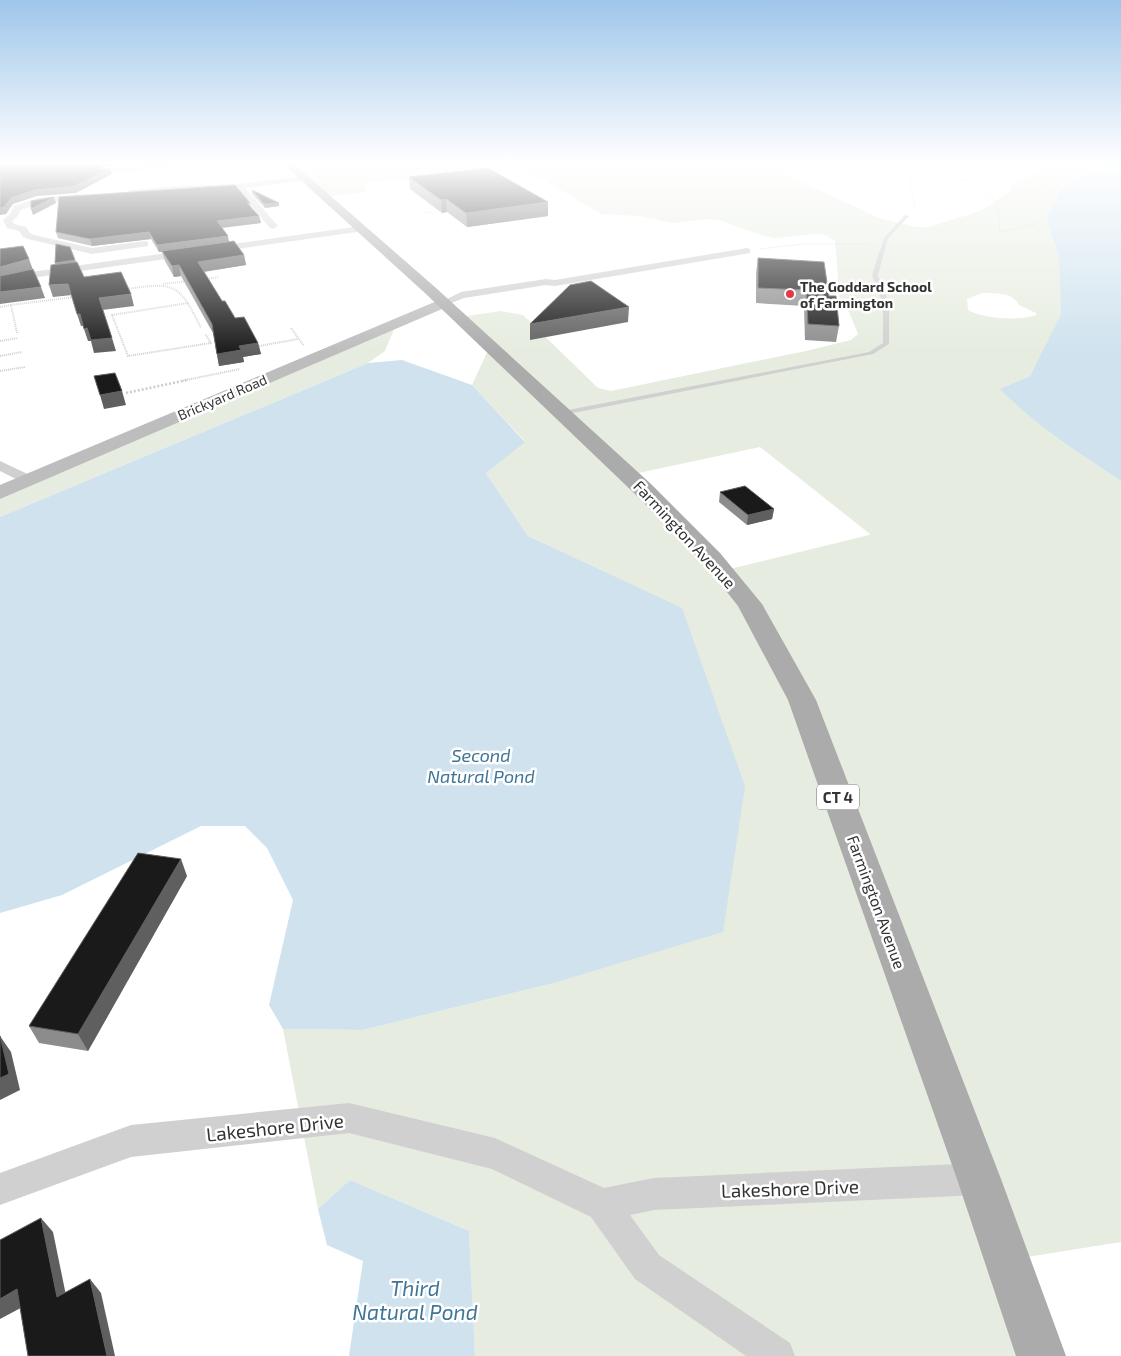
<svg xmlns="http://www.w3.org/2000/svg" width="1121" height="1356" font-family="'Exo 2',sans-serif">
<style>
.green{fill:#e6ecdf;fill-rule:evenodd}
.water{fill:#cfe2ee}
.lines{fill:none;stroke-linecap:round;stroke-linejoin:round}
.path-far2{stroke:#cdcdcd;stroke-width:1;stroke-dasharray:1 1;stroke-linecap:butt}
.path-far1{stroke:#cdcdcd;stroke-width:2;stroke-dasharray:1 1;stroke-linecap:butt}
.path{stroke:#cdcdcd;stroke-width:2.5;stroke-dasharray:2 2;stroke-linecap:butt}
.lane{fill:#d0d0d0;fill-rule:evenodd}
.street{fill:#d0d0d0;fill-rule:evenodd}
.secondary{fill:#bdbdbd;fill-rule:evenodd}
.primary{fill:#ababab;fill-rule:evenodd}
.wall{fill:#8c8c8c}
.shaded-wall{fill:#5f5f5f}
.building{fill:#1a1a1a;stroke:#5f5f5f}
.poi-dot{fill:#e63946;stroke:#fff;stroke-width:2}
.labels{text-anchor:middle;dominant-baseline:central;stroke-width:5;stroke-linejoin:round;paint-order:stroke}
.far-poi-label{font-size:14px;font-weight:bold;fill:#333;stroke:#fff;text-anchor:start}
.far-street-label{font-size:14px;fill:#333;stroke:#fff}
.shield{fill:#fff;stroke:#707070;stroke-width:1}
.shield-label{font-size:15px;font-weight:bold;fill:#333}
.street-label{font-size:16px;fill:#333;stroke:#fff}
.water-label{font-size:18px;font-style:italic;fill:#3f7597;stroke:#fff}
.near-street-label{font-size:19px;fill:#333;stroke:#fff}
.near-water-label{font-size:21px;font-style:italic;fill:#3f7597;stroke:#fff}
</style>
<rect width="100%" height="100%" fill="#fff"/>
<g class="green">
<polygon points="288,164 447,164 470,172 364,183 366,192 325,197"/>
<path d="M 517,164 L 770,164 L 792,177 L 879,218 L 916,227 L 929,227 L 980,211 L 1008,193 L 1014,182 L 1040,173 L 1053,164 L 1104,164 L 1062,186 L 1046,217 L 1059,257 L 1062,314 L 1030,376 L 1001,389 C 1036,426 1079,454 1121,481 L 1121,1242 L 1008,1260 L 1041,1356 L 475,1356 L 469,1231 L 350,1180 L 318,1209 L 283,1029 L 363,1030 L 550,984 L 682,609 L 528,536 L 486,473 L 525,441 L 472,385 L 490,346 L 460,317 L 501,311 L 523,315 L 598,388 L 611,391 L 806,351 L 851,340 L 858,334 L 849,312 L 840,304 L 835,241 L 826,235 L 816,234 L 775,238 L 763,236 L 719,220 L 707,219 L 673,223 L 640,216 L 601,214 ZM 982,293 C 995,294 1012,291 1019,305 L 1036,313 L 1037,315 C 1020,321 983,319 968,310 L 967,299 ZM 760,447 L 870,534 L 869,535 L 722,571 L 629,475 Z"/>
<polygon points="397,322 385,351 368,363 0,517 0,493"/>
</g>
<g class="water">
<path d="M 1104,164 L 1121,164 L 1121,481 C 1078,453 1036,426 1000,389 L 1030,376 L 1061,314 L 1059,257 L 1046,217 L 1062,187 Z"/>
<polygon points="402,360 472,385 525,442 486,473 528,536 682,608 745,786 723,932 550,984 363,1030 283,1029 269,1005 293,900 267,848 245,826 201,826 62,895 0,913 0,517 368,363"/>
<polygon points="350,1180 469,1231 475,1356 349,1356 363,1261 327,1245 318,1209"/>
</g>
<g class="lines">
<g class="path-far2">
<polyline points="967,180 981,182 982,171 1019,170 1042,177 1045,185 1060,170 1074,164"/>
<path d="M 913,207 L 915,203 L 909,186 L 914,168 C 938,173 985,180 996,205 C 1000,213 999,224 1000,232 L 1040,223"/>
<polyline points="424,213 432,212"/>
<polyline points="760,249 803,244 869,244"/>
</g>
<g class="path-far1">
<polyline points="205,279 219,277"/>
<polyline points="163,284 189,281"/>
<path d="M 127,289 C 175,282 179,283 201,328"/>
<polyline points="188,303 112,315 128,356 211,343 205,334"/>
<polyline points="0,307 11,305"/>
<polyline points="291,328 304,346"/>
<polyline points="17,333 11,305 75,297"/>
<polyline points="0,341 18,338"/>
<polyline points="259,346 298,339"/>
<polyline points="0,356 22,352"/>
<polyline points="0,371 25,367"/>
<polyline points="181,381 240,369"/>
</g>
<polyline class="path" points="126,393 187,380"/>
<polygon class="lane" points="905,215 909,216 888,238 878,275 889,304 889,344 873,354 563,415 560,413 563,411 869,352 883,343 883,304 872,275 884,238"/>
<g class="street">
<polygon points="154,164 184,164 180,166 104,173 100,171 104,169"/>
<polygon points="304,176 307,176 307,180 245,188 278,226 273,229 270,228 237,189 178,190 130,196 126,193 130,190 178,186 239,184"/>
<polygon points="86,194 90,197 89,199 39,203 21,210 17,217 12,221 14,224 26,227 30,233 34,235 92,248 145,241 148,242 148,246 92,254 28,239 23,237 19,231 7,228 3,220 10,214 14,206 38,198"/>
<polygon points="361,226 366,229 364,231 31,278 0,286 0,280 31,272"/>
<polygon points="747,248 750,249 750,253 555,286 546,285 464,298 444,306 439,303 461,292 546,279 555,280"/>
<polygon points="0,461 34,477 37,480 34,483 24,483 0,471"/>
<polygon points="349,1103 495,1138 604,1188 654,1178 979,1163 990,1168 995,1179 990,1190 979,1195 654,1210 630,1215 659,1255 790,1343 795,1356 746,1356 635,1279 591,1217 492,1169 349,1133 131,1157 0,1205 0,1173 131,1125"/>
</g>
<polygon class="secondary" points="444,298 449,300 452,303 449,306 0,499 0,485"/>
<polygon class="primary" points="283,164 294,164 436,288 651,484 720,553 762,604 816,700 1001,1179 1066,1356 1016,1356 957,1179 788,700 738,606 704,563 635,494 426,294"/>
</g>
<g class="wall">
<polygon points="409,177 548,216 467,227 447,212 442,213 410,189"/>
<polygon points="252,190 279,206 265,208 252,194"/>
<polygon points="250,203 251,208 259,216 261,223 222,228 229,242 244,255 246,265 204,272 222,301 235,318 258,343 261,354 243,357 244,362 219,366 213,333 181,276 174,277 165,261 162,252 159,252 151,239 92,246 58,238 56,232"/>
<polygon points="758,258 829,296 839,326 836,342 805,340 804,306 756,303 756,273"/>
<polygon points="720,492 774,509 772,519 747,525 719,502"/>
<polygon points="187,876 88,1051 39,1043 29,1026"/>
</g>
<g class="shaded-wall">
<polygon points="97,164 124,164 103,167 98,170"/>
<polygon points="110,168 112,174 76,193 37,196 13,204 6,214 0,215 0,208 11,198 35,190"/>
<polygon points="54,197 56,203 33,215 31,209"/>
<polygon points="446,199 447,212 442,213 441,200"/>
<polygon points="548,202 548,216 467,227 466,213"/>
<polygon points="279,203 279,206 265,208 264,204"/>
<polygon points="259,216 261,223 219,228 217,221"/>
<polygon points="149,232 151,239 92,246 90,239"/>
<polygon points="228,236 229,242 159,252 157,245"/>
<polygon points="244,255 246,265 201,272 198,262"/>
<polygon points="29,259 33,270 0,278 0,267"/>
<polygon points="75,260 77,264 56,267 55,263"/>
<polygon points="179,265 181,276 174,277 172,266"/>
<polygon points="68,284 72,295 53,297 49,285"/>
<polygon points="41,287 45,298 0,304 0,292"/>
<polygon points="131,294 134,306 102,310 99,298"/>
<polygon points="629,307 628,322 530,340 530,324"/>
<polygon points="77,314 80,314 84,326 81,326"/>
<polygon points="87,328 112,338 116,351 94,353 91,341 88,341 84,329"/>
<polygon points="258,343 261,354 243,357 244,362 219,366 217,354 239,346"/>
<polygon points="122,391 126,405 104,409 100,395"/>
<polygon points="774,509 772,519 747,525 748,515"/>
<polygon points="181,859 187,876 88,1051 78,1034"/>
<polygon points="0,1036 11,1052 20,1090 0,1100"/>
<polygon points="41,1218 53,1232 69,1310 57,1297"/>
<polygon points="90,1279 101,1293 115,1356 107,1356"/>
<polygon points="17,1289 30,1303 0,1319 0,1299"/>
</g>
<g class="building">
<polygon points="0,164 97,164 97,166 102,169 110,168 74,186 35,190 11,198 4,207 0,208"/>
<polygon points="488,168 548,202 466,213 446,199 441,200 409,177"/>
<polygon points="235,185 250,203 247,203 259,216 217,221 228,236 157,245 149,232 90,239 56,232 59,197"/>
<polygon points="252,190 279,203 264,204"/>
<polygon points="54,197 31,209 31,201"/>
<polygon points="234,241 244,255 198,262 222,301 225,301 235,318 244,317 258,343 239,346 241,350 217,354 212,324 179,265 172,266 162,251"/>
<polygon points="56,244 70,247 75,260 55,263"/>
<polygon points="23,246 29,259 0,267 0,249"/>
<polygon points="758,258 824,262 829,296 836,296 839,326 808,324 806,290 758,288"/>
<polygon points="77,262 84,277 121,272 131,294 99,298 112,338 91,340 87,328 84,329 80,314 77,314 68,284 49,285 51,265"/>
<polygon points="33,269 41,287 0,292 0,276"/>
<polygon points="591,281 629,307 530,324 570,285"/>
<polygon points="115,373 122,391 100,395 94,376"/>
<polygon points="745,486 774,509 748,515 720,492"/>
<polygon points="138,853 181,859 78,1034 29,1026"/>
<polygon points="0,1036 9,1074 0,1078"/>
<polygon points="41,1218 57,1297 90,1279 107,1356 28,1356 17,1289 0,1299 0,1240"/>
</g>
<linearGradient id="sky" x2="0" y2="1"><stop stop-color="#9ec6ea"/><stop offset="0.46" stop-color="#fff"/><stop offset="1" stop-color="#fff" stop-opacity="0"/></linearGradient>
<rect width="1121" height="354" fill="url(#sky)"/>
<circle class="poi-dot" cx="790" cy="294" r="5"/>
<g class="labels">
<g class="far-poi-label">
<text x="800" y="286">The Goddard School<tspan x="800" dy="16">of Farmington</tspan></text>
</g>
<g class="far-street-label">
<text transform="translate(222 397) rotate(-23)">Brickyard Road</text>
</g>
<rect class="shield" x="817" y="784.5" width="42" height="25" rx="4"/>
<g class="shield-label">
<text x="838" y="797">CT 4</text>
</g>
<g class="street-label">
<text transform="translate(685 534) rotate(47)">Farmington Avenue</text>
<text transform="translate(877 902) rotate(70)">Farmington Avenue</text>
</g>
<g class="water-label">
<text x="481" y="755">Second<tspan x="481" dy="21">Natural Pond</tspan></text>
</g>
<g class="near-street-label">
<text transform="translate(275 1127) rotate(-6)">Lakeshore Drive</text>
<text transform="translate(790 1188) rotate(-2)">Lakeshore Drive</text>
</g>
<g class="near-water-label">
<text x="415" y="1287">Third<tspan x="415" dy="24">Natural Pond</tspan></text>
</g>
</g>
</svg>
